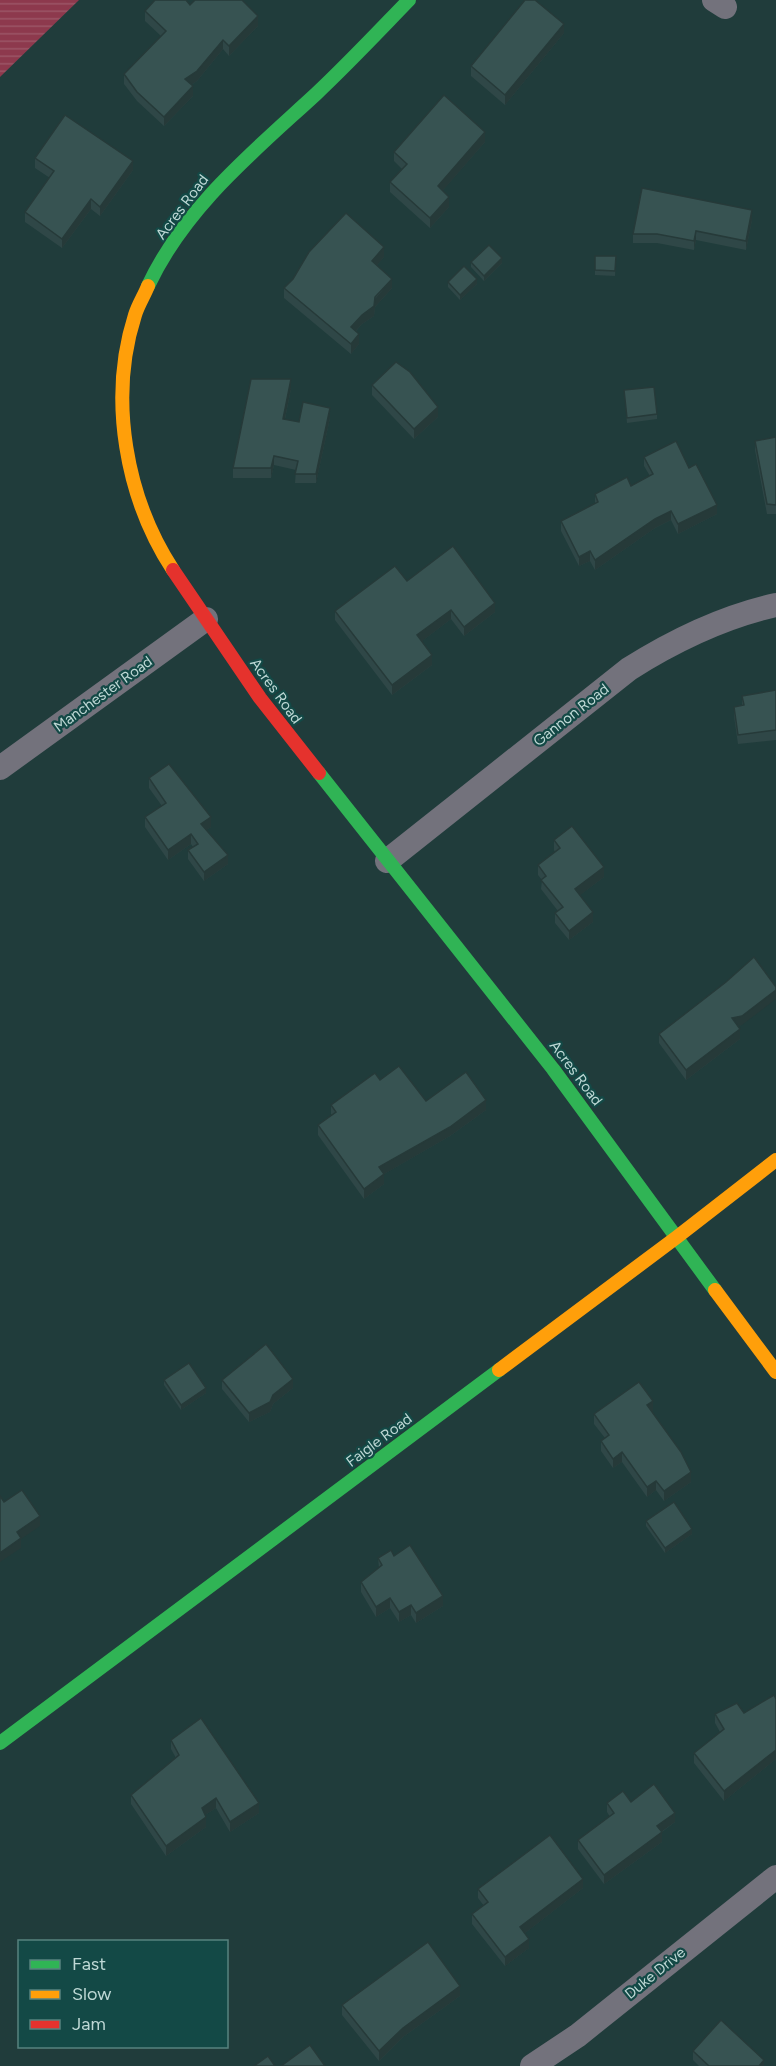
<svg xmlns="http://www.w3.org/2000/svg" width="776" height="2066" font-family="Figtree,sans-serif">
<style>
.water{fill:url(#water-rules)}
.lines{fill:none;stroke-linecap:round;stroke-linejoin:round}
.street{stroke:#73727c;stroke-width:24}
.fast{stroke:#30b455;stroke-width:14}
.slow{stroke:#ff9f0a;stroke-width:14}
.jam{stroke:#e5322d;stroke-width:14}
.wall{fill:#2f4747}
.shaded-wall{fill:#263a39}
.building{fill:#375352;stroke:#263a39;stroke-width:1.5}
.labels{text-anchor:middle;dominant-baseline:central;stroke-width:4.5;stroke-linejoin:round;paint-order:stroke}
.street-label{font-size:15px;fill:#bed8d5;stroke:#134946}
</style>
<defs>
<pattern id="water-rules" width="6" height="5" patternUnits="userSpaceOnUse" patternTransform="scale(1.5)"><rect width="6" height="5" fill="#8d394d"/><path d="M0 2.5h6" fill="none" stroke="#9b5566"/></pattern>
</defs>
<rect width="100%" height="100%" fill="#203c3b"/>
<polygon class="water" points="0,0 79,0 0,77"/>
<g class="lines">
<g class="street">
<polyline points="714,0 725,7"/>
<polyline points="0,768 206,619"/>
<path d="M 387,861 L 629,669 C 675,640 722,617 776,605"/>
<polyline points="532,2066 577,2036 776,1877"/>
</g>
<g class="fast">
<path d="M 148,286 C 185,207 253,152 316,94 C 348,64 378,32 409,0"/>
<polyline points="319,773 553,1069 715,1290"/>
<polyline points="0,1743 499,1370"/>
</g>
<g class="slow">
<path d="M 148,286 C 144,296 138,305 135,315 C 108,399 126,498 173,570"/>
<polyline points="715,1290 776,1372"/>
<polyline points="499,1370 677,1237 776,1160"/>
</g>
<polyline class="jam" points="173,570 260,698 319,773"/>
</g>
<g class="wall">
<polygon points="190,5 258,26 229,56 223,49 197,81 191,85 193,96 164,126 137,101 124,84 124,74 161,36 145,21 145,11"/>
<polygon points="564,33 505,105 471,76 471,66"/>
<polygon points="485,142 442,191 449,207 430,228 390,192 390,182 402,169 394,161 394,152"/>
<polygon points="35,158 133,170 100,216 91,209 62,248 25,222 25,212 50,178 35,168"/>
<polygon points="752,220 746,250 696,240 694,250 657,243 633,243 633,234"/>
<polygon points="595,256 616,256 615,276 595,275"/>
<polygon points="384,257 377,265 392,288 375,307 374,316 362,324 356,331 359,344 351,354 284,298 284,288 293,279"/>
<polygon points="471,262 502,263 484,281 471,267"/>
<polygon points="448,282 477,284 460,300 448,287"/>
<polygon points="372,385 438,417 414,439 372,395"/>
<polygon points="291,389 285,419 299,422 330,418 316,483 295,483 296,470 274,465 271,478 233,478 233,468"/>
<polygon points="624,390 657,414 657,419 627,423"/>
<polygon points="776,437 776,514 767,514 755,450 755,441"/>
<polygon points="644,457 689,468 717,514 678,534 671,520 655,528 595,570 590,561 579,566 561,531 561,521 595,504 595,494 631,486 650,476 644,466"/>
<polygon points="407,581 495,612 464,636 451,619 422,641 432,665 392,695 335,620 335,611"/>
<polygon points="776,690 776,740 738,744 734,716 734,707 742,705 742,696"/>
<polygon points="149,778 211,827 206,830 228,864 204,881 188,859 188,850 193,847 191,844 168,860 145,827 145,817 162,806 149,788"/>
<polygon points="554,840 604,877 580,895 593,922 569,940 555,923 555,913 558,911 541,889 542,880 538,875 538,865 555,852 554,850"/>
<polygon points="742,1025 738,1026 740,1039 686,1080 659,1043 659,1034"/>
<polygon points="380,1080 426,1101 486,1110 450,1136 384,1174 384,1184 364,1199 318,1135 318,1125 332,1116 331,1114 331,1105"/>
<polygon points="164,1380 206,1393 181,1410 164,1385"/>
<polygon points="222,1380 293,1388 273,1404 270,1412 249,1422 222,1389"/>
<polygon points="651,1411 691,1482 664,1501 656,1490 647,1497 622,1462 613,1468 601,1451 601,1441 605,1438 594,1424 594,1414 653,1411"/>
<polygon points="646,1521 692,1534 665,1553 646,1526"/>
<polygon points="394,1556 443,1606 416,1623 411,1615 399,1622 390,1608 376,1617 361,1592 361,1582 379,1568 378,1558"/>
<polygon points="776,1699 776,1759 724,1801 694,1763 694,1753 720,1732 715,1723 715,1714 744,1713"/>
<polygon points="171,1740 259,1813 230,1832 216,1808 205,1815 206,1827 166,1856 131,1804 131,1795 176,1758 171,1749"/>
<polygon points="631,1802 675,1822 662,1832 662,1842 604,1884 578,1849 578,1840 610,1817 607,1812 607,1803"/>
<polygon points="583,1888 525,1933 529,1948 505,1966 472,1924 472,1914 484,1906 478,1898 478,1889"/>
<polygon points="460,1996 403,2037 379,2061 342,2015 342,2005"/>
<polygon points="693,2051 764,2066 699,2066 693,2060"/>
</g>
<g class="shaded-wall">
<polygon points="258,16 258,26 229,56 229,46"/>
<polygon points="564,24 564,33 505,105 505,95"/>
<polygon points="223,40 223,49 197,81 185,89 185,79"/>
<polygon points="193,86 193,96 164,126 164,117"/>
<polygon points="485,132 485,142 438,196 438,186"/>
<polygon points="133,161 133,170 100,216 100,207"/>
<polygon points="449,197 449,207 430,228 430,218"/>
<polygon points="91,199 91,209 62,248 62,239"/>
<polygon points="752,210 752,220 746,250 746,241"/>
<polygon points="696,231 696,240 694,250 694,241"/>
<polygon points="384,247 384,257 372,271 372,261"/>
<polygon points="502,258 502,263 484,281 484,276"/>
<polygon points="392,279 392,288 375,307 374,316 362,324 351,336 351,327"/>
<polygon points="477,279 477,284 460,300 460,295"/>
<polygon points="359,334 359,344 351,354 351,344"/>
<polygon points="291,379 291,389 283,428 283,419"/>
<polygon points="438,407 438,417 414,439 414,429"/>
<polygon points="330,408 330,418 316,483 316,474"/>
<polygon points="274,456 274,465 271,478 271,468"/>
<polygon points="717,505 717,514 678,534 678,524"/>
<polygon points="671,511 671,520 655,528 595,570 595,560 655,519"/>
<polygon points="590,551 590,561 579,566 579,557"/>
<polygon points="495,603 495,612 464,636 464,627"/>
<polygon points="451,610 451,619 417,645 417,635"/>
<polygon points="432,655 432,665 392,695 392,685"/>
<polygon points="211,817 211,827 201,834 201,824"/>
<polygon points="191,834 191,844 168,860 168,850"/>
<polygon points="228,855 228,864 204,881 204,872"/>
<polygon points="604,867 604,877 575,899 575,889"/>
<polygon points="593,912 593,922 569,940 569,931"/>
<polygon points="776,990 776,999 742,1025 732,1028 732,1018"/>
<polygon points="740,1029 740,1039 686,1080 686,1070"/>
<polygon points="486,1100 486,1110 450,1136 379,1177 379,1167"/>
<polygon points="384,1174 384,1184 364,1199 364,1189"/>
<polygon points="293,1379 293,1388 273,1404 270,1412 249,1422 249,1413"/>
<polygon points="206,1388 206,1393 181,1410 181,1405"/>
<polygon points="653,1401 653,1411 647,1415 647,1405"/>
<polygon points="622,1452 622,1462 613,1468 613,1459"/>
<polygon points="691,1472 691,1482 664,1501 664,1491"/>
<polygon points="656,1481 656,1490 647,1497 647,1487"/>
<polygon points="40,1516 40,1526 21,1539 21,1548 0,1562 0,1553 17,1532"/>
<polygon points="692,1529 692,1534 665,1553 665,1548"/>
<polygon points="443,1596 443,1606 416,1623 416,1613"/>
<polygon points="390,1598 390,1608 376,1617 376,1607"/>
<polygon points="411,1605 411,1615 399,1622 399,1612"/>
<polygon points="776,1750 776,1759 724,1801 724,1791"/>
<polygon points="216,1798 216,1808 202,1817 202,1808"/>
<polygon points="259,1803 259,1813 230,1832 230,1822"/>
<polygon points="675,1813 675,1822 657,1835 657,1826"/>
<polygon points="206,1817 206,1827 166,1856 166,1846"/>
<polygon points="662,1832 662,1842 604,1884 604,1875"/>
<polygon points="583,1879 583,1888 520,1937 520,1927"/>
<polygon points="529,1939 529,1948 505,1966 505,1957"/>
<polygon points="460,1986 460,1996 403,2037 379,2061 379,2051 403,2028"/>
<polygon points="764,2060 764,2066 759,2066"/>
</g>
<g class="building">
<polygon points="155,0 186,0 190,5 195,0 242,0 258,16 229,46 223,40 197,71 185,79 193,86 164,117 137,92 124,74 166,31 145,11"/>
<polygon points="525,0 535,0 564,24 505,95 471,66"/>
<polygon points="444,95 485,132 438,186 449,197 430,218 390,182 407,164 394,152"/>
<polygon points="65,115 133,161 100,207 91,199 62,239 25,212 54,171 35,158"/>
<polygon points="642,188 752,210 746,241 696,231 694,241 657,234 633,234"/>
<polygon points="346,213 384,247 372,261 392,279 375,297 374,306 362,315 351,327 359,334 351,344 284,288 293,279 309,252"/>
<polygon points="489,245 502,258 484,276 471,262"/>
<polygon points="595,256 616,256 615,271 595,270"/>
<polygon points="464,266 477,279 460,295 448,282"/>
<polygon points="396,362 410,372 438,407 414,429 372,385"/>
<polygon points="251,379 291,379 283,419 299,422 303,402 330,408 316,474 295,474 298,461 274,456 271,468 233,468"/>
<polygon points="654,387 657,414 627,418 624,390"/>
<polygon points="776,437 776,505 767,504 755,441"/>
<polygon points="676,441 689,468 696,464 717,505 678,524 671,511 655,519 595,560 590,551 579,557 561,521 598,502 595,494 627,477 631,486 653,474 644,457"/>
<polygon points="453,546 495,603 464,627 451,610 417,635 432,655 392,685 335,611 395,566 407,581"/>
<polygon points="776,690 776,730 738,735 734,707 744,705 742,696"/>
<polygon points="169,764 211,817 201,824 228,855 204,872 188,850 198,844 191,834 168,850 145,817 166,803 149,778"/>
<polygon points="572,826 604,867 575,889 593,912 569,931 555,913 563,907 541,880 546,876 538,865 560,848 554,840"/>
<polygon points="754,957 776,987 776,990 742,1016 732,1018 740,1029 686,1070 659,1034 726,982"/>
<polygon points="399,1066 426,1101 466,1072 486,1100 450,1127 379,1167 384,1174 364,1189 318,1125 336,1112 331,1105 375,1073 380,1080"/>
<polygon points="266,1344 293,1379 273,1395 270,1402 249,1413 222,1380"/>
<polygon points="189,1363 206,1388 181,1405 164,1380"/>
<polygon points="639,1382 653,1401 647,1405 681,1452 691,1472 664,1491 656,1481 647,1487 622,1452 613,1459 601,1441 609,1435 594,1414"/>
<polygon points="22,1490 40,1516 17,1532 21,1538 0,1553 0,1496 4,1502"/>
<polygon points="674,1502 692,1529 665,1548 646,1521"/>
<polygon points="410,1545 443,1596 416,1613 411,1605 399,1612 390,1598 376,1607 361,1582 382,1565 378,1558 391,1550 394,1556"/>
<polygon points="774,1695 776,1699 776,1750 724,1791 694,1753 724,1729 715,1714 737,1703 744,1713"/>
<polygon points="201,1718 259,1803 230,1822 216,1798 202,1808 206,1817 166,1846 131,1795 179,1755 171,1740"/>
<polygon points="654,1784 675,1813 657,1826 662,1832 604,1875 578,1840 614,1813 607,1803 623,1791 631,1802"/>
<polygon points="550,1835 583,1879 520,1927 529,1939 505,1957 472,1914 488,1902 478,1889"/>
<polygon points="428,1942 460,1986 403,2028 379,2051 342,2005"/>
<polygon points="721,2020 764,2060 759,2066 709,2066 693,2051"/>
<polygon points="310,2045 325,2066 281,2066"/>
<polygon points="268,2056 275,2066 254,2066"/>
</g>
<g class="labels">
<g class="street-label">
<text transform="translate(182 207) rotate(-53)">Acres Road</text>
<text transform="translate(276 691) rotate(54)">Acres Road</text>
<text transform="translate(103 694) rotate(-36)">Manchester Road</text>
<text transform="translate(571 715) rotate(-38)">Gannon Road</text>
<text transform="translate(576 1073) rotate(53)">Acres Road</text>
<text transform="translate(379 1440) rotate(-37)">Faigle Road</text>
<text transform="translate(655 1973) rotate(-39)">Duke Drive</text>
</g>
</g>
<rect x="18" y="1940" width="210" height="108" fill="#134946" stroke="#57827f" stroke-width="1.5"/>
<rect x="30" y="1960" width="30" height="9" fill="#30b455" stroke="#57827f" stroke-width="1.5"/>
<text x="72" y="1970" font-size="18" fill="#bed8d5">Fast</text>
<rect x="30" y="1990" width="30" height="9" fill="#ff9f0a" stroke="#57827f" stroke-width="1.5"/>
<text x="72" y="2000" font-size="18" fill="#bed8d5">Slow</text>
<rect x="30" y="2020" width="30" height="9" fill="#e5322d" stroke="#57827f" stroke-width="1.5"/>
<text x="72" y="2030" font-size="18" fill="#bed8d5">Jam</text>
</svg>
